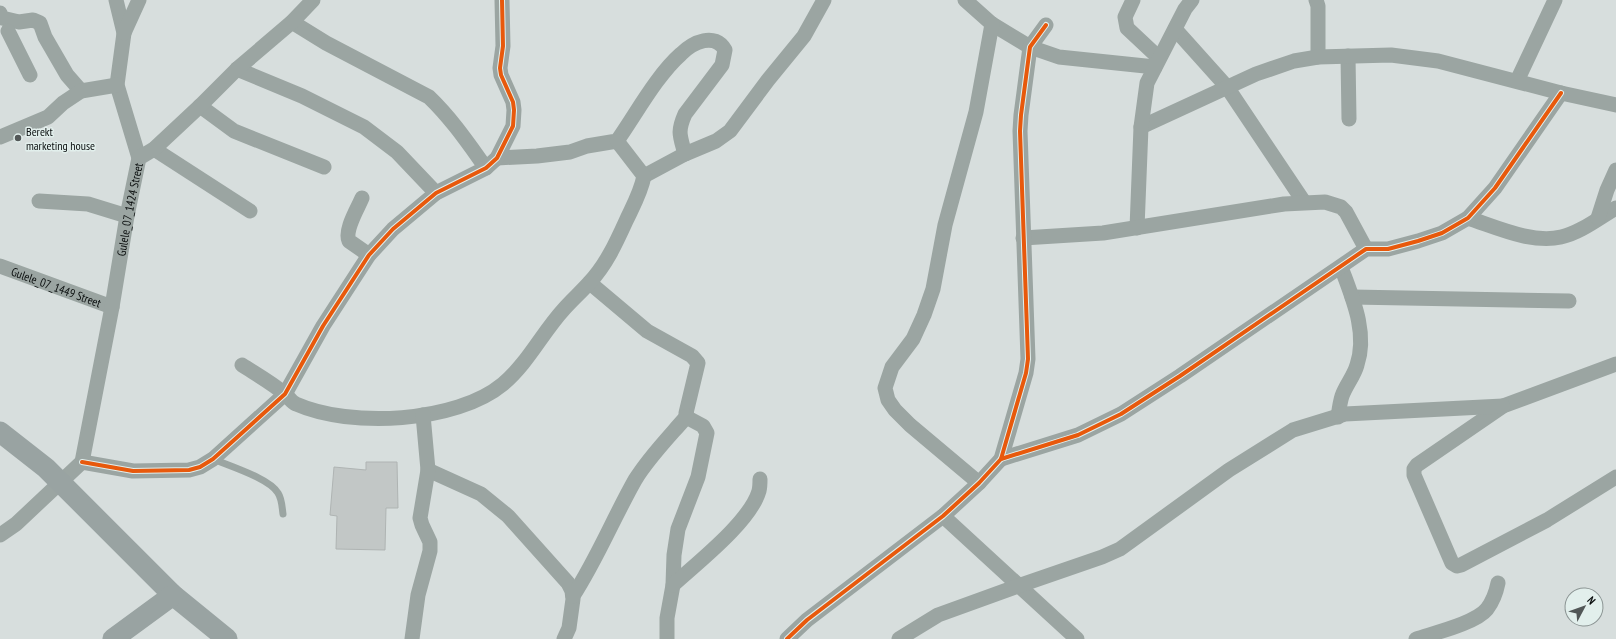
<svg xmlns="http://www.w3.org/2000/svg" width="1616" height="639" font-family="'PT Sans Narrow',sans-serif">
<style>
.building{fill:#c2c7c6;stroke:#afb4b3}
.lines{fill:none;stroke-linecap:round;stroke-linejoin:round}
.service{stroke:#9ba5a2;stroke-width:7}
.minor{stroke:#9ba5a2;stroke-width:15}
.secondary{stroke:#99a3a2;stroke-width:21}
.cycleway-casing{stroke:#e2efec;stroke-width:6}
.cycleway{stroke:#e8590c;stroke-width:4}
.poi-dot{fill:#525757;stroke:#e2efec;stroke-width:1.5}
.labels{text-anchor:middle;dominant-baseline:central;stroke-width:3;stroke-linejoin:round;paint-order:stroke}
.poi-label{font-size:12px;fill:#0b0f0f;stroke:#e2efec;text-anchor:start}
.street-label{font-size:12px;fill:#0b0f0f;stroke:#e2efec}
</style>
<rect width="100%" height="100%" fill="#d7dedd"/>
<polygon class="building" points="366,462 397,462 398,508 386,508 385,550 336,549 337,516 330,515 334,467 366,470"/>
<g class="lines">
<path class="service" d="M 213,459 C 229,466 269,478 278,493 C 282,499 282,507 283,514"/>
<g class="minor">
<polyline points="116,0 124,33 117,85 139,158"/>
<polyline points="965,0 992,24 1030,47 1059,57 1155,67"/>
<polyline points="1133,0 1125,17 1127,28 1159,58"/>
<polyline points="1316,0 1318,6 1318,57"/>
<polyline points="0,13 2,18 19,22 33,20 40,23 45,37 67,75 81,91"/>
<path d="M 292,22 L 326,43 L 429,97 C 451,118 468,143 486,168"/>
<polyline points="1175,29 1227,87 1304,202"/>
<polyline points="8,31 30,75"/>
<polyline points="124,33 139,0"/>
<polyline points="1348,56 1349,119"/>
<polyline points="237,69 302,96 364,127 397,152 436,193"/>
<polyline points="1517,81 1555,0"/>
<polyline points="200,106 234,131 324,167"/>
<polyline points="1141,127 1256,74 1294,61 1318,57 1391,55 1438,61 1561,93 1616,105"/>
<polyline points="0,137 48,117 63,103 81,91 117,85"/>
<polyline points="154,149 250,211"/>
<path d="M 497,158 L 537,156 L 570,152 L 587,146 L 617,141 C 636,114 657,75 681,54 C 693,42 715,32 725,50 L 722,65 L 685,114 C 677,132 680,136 685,154"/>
<polyline points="644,176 685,154 716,141 730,131 768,80 804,36 824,0"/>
<path d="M 362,198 C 358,208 344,230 349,241 L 369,255"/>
<polyline points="39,201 88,204 127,216"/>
<path d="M 1468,218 C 1496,227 1532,244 1561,237 C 1580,233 1599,218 1616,208"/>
<polyline points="1598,218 1607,190 1616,170"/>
<polyline points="1137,228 1141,127 1147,83 1185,9 1192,0"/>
<polyline points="1023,238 1103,233 1284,204 1325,202 1341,207 1346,212 1366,249"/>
<path id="s1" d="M 0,266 L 112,307"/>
<polyline points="590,283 647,331 692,356 698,363 686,413 688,418 703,426 707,433 698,477 678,529 674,555 673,585 667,618 667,639"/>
<polyline points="1352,297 1569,301"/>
<polyline points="1616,364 1503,406 1417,465 1414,469 1414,475 1452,563 1457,566 1461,565 1547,520 1616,477"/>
<path d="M 242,365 C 256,374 272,383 285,394 C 289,397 291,402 296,404 C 350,428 456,423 503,384 C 528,363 542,333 564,309 C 572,300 581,292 589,283 C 606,265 616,243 626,221 C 633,206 641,192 644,176 L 617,141"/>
<path d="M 1338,417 C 1339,410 1340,402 1342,396 C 1346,385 1354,376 1357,365 C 1368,332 1352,297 1341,267"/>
<polyline points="1001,459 1078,435 1121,414 1180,376 1366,249 1388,249 1418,241 1442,233 1468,218 1495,188 1561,93"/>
<polyline points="82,462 133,471 189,470 200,467 213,459 285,394 323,326 369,255 393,229 436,193 486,168 497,158 513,126 514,110 513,102 501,75 500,68 503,46 502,0"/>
<polyline points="428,470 481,494 508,516 568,583 572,591 573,599 569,628 564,639"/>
<polyline points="979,483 910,425 895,410 888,400 885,388 892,367 913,339 924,315 933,289 945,225 976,112 992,24"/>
<polyline points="943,516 1077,639"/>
<path id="s2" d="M 0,535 L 16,524 L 82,462 L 112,307 L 127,216 L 139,158 L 154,149 L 200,106 L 237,69 L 292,22 L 313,0"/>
<path d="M 673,585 C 697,563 750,522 759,491 C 760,487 760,483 760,479"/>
<path d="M 573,596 C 597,559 613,519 635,480 C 649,457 669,437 687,416"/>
<polyline points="412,639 418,595 430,551 430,542 422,525 420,518 428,470 423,415"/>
<polyline points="787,639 807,620 943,516 979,483 1001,459 1026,373 1028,359 1020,131 1021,115 1030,47 1046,25"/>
<polyline points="899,639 938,615 1018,586 1102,557 1120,549 1229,470 1293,430 1345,414 1503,406"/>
<path d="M 1416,639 C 1434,633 1476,623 1487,609 C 1493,601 1496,593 1498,583"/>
</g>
<g class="secondary">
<polyline points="0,432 46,468 173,595 227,639"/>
<polyline points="113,639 173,595"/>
</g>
<g class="cycleway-casing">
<g id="cycleway">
<polyline points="1001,459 1078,435 1121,414 1180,376 1366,249 1388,249 1418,241 1442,233 1468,218 1495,188 1561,93"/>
<polyline points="82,462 133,471 189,470 200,467 213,459 285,394 323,326 369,255 393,229 436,193 486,168 497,158 513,126 514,110 513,102 501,75 500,68 503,46 502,0"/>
<polyline points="787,639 807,620 943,516 979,483 1001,459 1026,373 1028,359 1020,131 1021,115 1030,47 1046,25"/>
</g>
</g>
<use href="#cycleway" class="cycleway"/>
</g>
<circle class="poi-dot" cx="18" cy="138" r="4"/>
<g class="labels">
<g class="poi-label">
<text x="26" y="131">Berekt<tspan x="26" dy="14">marketing house</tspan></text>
</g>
<g class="street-label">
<text stroke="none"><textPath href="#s2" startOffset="367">Gulele_07_1424 Street</textPath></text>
<text stroke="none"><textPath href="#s1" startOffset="60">Gulele_07_1449 Street</textPath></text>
</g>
</g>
<g transform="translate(1584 607) rotate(49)"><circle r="19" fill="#e2efec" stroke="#8c9594"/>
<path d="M0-3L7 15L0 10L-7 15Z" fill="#525757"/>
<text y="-6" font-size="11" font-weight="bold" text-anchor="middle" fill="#0b0f0f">N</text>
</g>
</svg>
